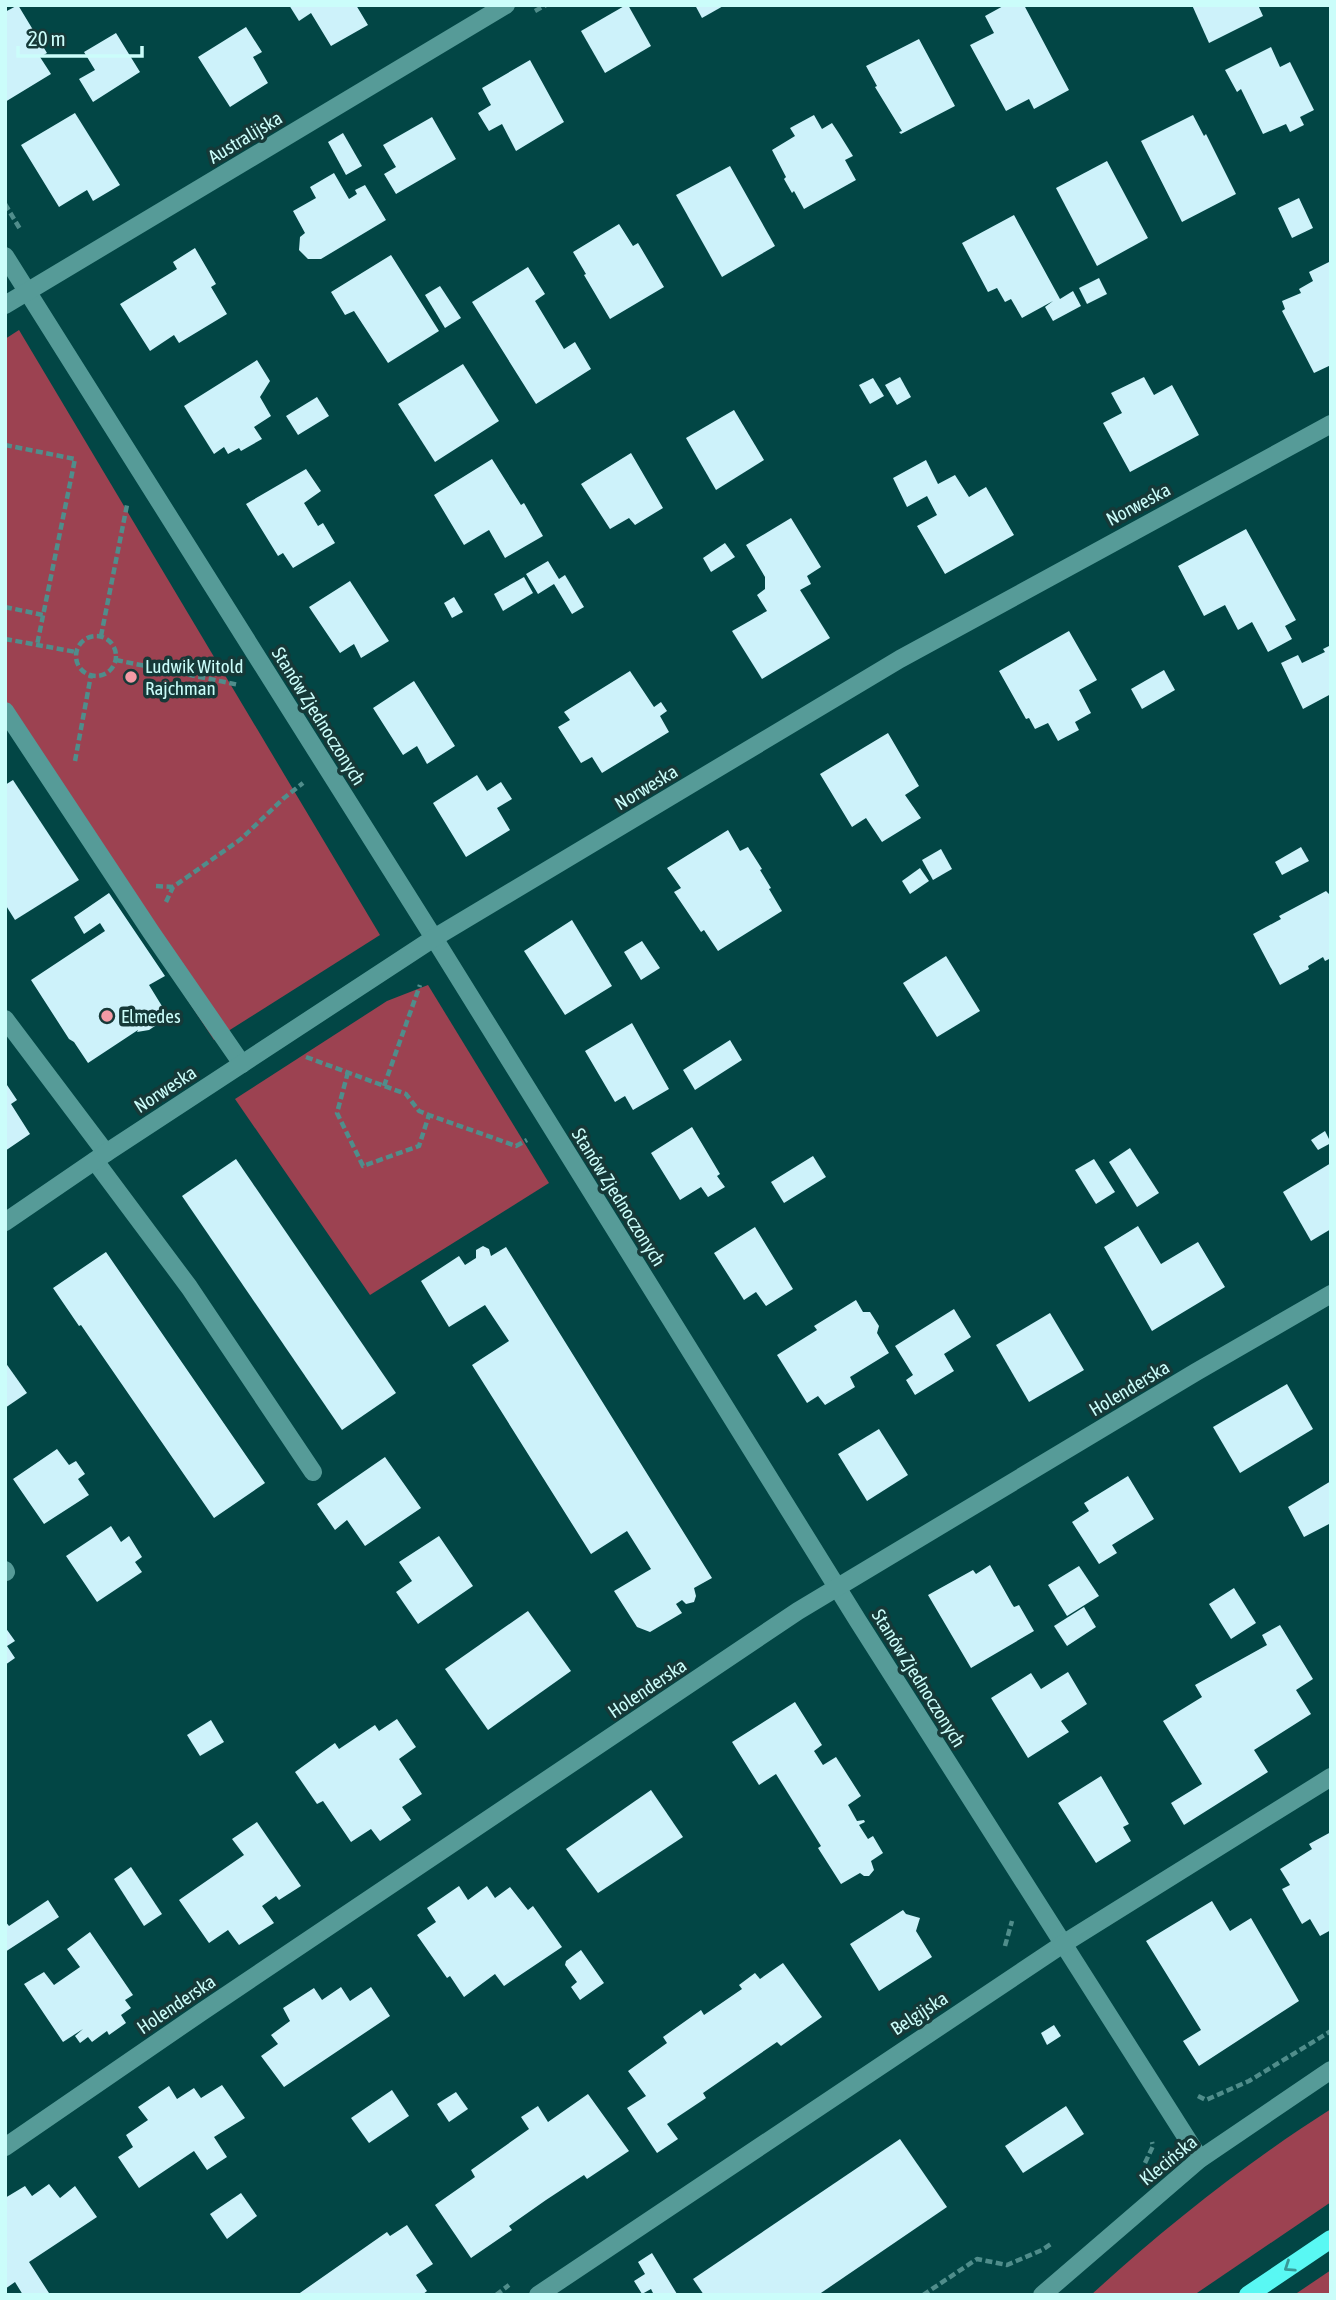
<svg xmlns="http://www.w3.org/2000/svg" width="1336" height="2300" font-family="'Asap Condensed',sans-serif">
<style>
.green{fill:#9c4251}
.building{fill:#cdf2fa}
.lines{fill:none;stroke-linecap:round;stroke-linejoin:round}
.path{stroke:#508d8b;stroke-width:4.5;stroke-dasharray:7 3.5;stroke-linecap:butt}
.minor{stroke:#569b98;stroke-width:18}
.major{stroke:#59f8f3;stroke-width:18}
.oneway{stroke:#389896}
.poi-dot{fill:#f49aa5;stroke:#163938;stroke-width:2.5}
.labels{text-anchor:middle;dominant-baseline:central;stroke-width:7;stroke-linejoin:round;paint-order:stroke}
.street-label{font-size:19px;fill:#cbfdfa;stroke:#163938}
.poi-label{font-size:19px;fill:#cbfdfa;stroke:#163938;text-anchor:start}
</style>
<rect width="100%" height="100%" fill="#024645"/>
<g class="green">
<polygon points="19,330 380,935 214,1040 5,724 5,339"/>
<polygon points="428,985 549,1183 370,1295 235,1099 387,1001"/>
<path d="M 1331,2109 L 1331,2202 L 1194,2295 L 1091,2295 C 1165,2227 1246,2163 1331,2109 Z"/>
<polygon points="1331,2270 1331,2295 1294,2295"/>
</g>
<g class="building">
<polygon points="18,5 47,53 40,57 51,74 5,102 5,12"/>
<polygon points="289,5 356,5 368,25 331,46 311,13 299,21"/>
<polygon points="626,5 628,5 651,46 605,73 581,31"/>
<polygon points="695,5 725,5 702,18"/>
<polygon points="1005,5 1024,5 1069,90 1034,109 1029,99 1006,111 970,45 994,33 985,16"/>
<polygon points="1192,5 1258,5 1263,16 1209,43"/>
<polygon points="246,27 262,52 253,57 268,83 230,107 198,57"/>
<polygon points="116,33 140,72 93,102 79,79 95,70 84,52"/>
<polygon points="919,39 955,106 901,134 899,132 902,131 875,87 877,86 866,66"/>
<polygon points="1271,47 1280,67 1290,62 1314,110 1300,117 1304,125 1290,132 1286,124 1263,134 1241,89 1237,92 1225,70"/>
<polygon points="530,60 564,122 516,151 502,124 489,131 478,113 491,105 482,88"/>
<polygon points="75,113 120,185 93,201 87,190 59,207 21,145"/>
<polygon points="814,115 822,129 832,123 838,132 853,156 845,160 856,180 804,209 794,191 792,193 784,179 786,177 772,150 795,136 790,128"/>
<polygon points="1193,115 1204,136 1206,134 1236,194 1182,222 1141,141"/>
<polygon points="432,117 456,159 396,194 384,174 396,167 383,145"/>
<polygon points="343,133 362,166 346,175 328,142"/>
<polygon points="1107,161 1148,238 1097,266 1056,188"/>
<polygon points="730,166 775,246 722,277 676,195"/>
<polygon points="334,173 349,199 357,194 355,190 365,185 386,220 321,259 308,259 299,250 300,237 305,233 293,211 316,198 310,187"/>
<polygon points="1299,198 1313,228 1292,238 1278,208"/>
<polygon points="1014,215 1060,299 1073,291 1081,306 1053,321 1045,307 1053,301 1022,318 1011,299 1005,302 997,288 988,292 962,243"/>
<polygon points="619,224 633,246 638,243 664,287 610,319 584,275 586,274 573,252"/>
<polygon points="195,248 216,284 211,287 227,314 179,343 174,335 150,351 120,304 177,269 173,262"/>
<polygon points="391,255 439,331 388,363 354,311 345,315 331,292"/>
<polygon points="1331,261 1331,365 1314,373 1282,311 1285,309 1282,301 1301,293 1299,289 1313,281 1309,272"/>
<polygon points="528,267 545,294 535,301 564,349 575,342 591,369 536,404 472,302"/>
<polygon points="1099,278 1107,294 1087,304 1079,288"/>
<polygon points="440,286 461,318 445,328 425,295"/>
<polygon points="257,360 270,381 260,397 271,416 254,427 262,439 241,451 239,448 228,454 224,447 214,454 184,406"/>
<polygon points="463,364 499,421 435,462 398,404"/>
<polygon points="900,377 911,397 897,405 885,385"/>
<polygon points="1144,377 1154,395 1172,385 1199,435 1130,472 1103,423 1122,413 1111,393"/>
<polygon points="873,378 884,396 870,404 859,385"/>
<polygon points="317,397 329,416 298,435 286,416"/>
<polygon points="734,410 764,460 716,490 686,438"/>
<polygon points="631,453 663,508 635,525 629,518 610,529 581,484"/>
<polygon points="492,459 521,505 524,503 543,536 505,558 489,530 464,545 434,495"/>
<polygon points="926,460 938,484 955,475 969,497 986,487 1014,535 945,574 917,526 937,515 927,496 907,507 893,478"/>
<polygon points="306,469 321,491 304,503 318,526 323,523 335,543 293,568 283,553 278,556 246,504"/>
<polygon points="791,518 821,567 807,576 811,584 800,590 830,638 762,679 732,631 767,611 757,595 765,589 765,577 746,545"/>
<polygon points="1246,529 1296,620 1285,626 1292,639 1268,652 1252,622 1238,630 1225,605 1204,616 1178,566"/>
<polygon points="725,543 735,557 711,572 703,558"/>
<polygon points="548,561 559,579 565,575 584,607 572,614 554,584 538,594 526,574"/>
<polygon points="524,577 533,593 503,611 494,594"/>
<polygon points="350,581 389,641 361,658 354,644 340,653 309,607"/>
<polygon points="454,597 463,612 452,618 444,603"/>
<polygon points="1069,631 1097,680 1079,690 1091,713 1075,722 1079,730 1058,741 1048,723 1035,729 1029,718 1026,719 999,671"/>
<polygon points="1331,645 1331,694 1303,709 1281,663 1298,655 1302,663 1325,652 1323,649"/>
<polygon points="1164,670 1175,690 1142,709 1131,689"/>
<polygon points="630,671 654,707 661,702 667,711 660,716 669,732 602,773 592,757 581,763 558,727 570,720 564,712"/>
<polygon points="414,681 455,746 427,764 417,746 403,755 373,708"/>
<polygon points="888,733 919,786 905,795 921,818 882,842 866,818 852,827 820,774"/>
<polygon points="477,775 487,791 501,782 512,799 497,808 510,830 466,857 433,803"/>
<polygon points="13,780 79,880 15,920 5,904 5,785"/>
<polygon points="728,830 740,851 748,847 762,869 760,870 771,888 769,889 782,911 718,951 704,930 701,932 674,892 681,888 667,868"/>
<polygon points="1301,847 1309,861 1282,875 1275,862"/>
<polygon points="941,849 952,869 933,880 922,860"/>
<polygon points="920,868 929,881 910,894 902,881"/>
<polygon points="1326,891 1331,896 1331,958 1325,961 1323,957 1308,966 1309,969 1280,985 1253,934 1281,919 1279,916"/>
<polygon points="109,893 165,976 149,985 165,1011 159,1015 161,1016 155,1026 149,1030 137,1032 138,1030 88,1063 74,1042 69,1039 31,980 105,931 100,923 84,934 74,917"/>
<polygon points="572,920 612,986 565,1015 524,951"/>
<polygon points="642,941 660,968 641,980 624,952"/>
<polygon points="946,956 980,1011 937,1037 903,983"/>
<polygon points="632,1023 669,1089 633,1110 625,1096 615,1102 585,1051"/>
<polygon points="730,1040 742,1060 695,1090 683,1070"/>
<polygon points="5,1082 17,1100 11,1104 30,1134 5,1151"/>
<polygon points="692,1127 720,1174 717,1176 725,1187 708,1197 701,1187 680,1200 651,1153"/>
<polygon points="1325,1131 1331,1143 1318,1150 1311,1140"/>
<polygon points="1130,1148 1159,1193 1137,1207 1109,1162"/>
<polygon points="813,1156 826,1177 784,1203 771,1182"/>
<polygon points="236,1159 396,1393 342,1430 182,1196"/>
<polygon points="1094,1159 1115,1192 1096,1204 1075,1170"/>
<polygon points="1331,1163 1331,1229 1311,1241 1283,1192"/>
<polygon points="1138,1226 1161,1264 1198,1242 1225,1287 1152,1331 1104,1247"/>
<polygon points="755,1227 793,1289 766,1306 756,1292 744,1300 714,1253"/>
<polygon points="483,1246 489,1249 491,1256 506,1247 712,1578 694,1588 696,1596 694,1602 686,1604 682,1600 676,1604 682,1613 650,1632 637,1627 614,1591 651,1569 627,1531 591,1554 472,1365 509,1341 485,1305 449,1327 421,1281 459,1256 465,1265 476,1258 476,1250"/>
<polygon points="106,1252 265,1483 214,1518 81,1325 79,1326 53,1288"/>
<polygon points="856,1300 863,1312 870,1312 879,1326 877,1333 889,1353 850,1377 855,1387 825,1405 818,1396 807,1403 777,1355 817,1330 814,1326"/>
<polygon points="954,1309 971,1337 944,1354 954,1371 915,1395 906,1380 913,1375 895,1346"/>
<polygon points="1050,1313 1084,1370 1029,1402 996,1345"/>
<polygon points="5,1362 27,1393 5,1408"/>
<polygon points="1287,1384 1313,1429 1240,1473 1213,1427"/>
<polygon points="879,1429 908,1475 867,1501 838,1454"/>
<polygon points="57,1449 69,1465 76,1461 85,1474 78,1479 89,1495 44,1524 13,1479"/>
<polygon points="385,1457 421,1508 365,1546 347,1520 335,1530 317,1504"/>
<polygon points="1128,1476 1154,1519 1112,1545 1117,1553 1099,1564 1072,1522 1089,1511 1084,1503"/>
<polygon points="1331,1481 1331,1523 1304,1537 1288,1507"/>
<polygon points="111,1526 121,1542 129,1536 142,1557 135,1562 142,1572 97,1602 66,1556"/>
<polygon points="439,1536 473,1586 418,1624 396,1592 412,1581 399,1562"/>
<polygon points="990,1565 1012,1604 1014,1607 1019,1605 1034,1631 971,1668 928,1595 973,1570 976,1574"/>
<polygon points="1079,1566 1099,1596 1067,1616 1048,1585"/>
<polygon points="1234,1588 1256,1623 1231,1639 1209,1604"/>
<polygon points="1084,1607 1096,1627 1067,1646 1054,1626"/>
<polygon points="528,1611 571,1671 488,1730 445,1669"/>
<polygon points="1280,1625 1313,1679 1296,1690 1311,1714 1254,1750 1268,1772 1184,1825 1171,1803 1202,1784 1163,1721 1202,1697 1195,1685 1267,1645 1262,1635"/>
<polygon points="5,1627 15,1641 7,1646 15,1658 5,1665"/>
<polygon points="1068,1672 1087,1704 1061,1721 1069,1732 1028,1758 991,1698 1031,1673 1041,1689"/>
<polygon points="795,1702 822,1745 814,1751 823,1765 836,1757 861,1796 848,1805 857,1821 864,1820 865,1822 859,1825 868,1839 873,1836 883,1853 871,1861 874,1870 869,1876 864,1876 860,1873 841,1884 818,1848 821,1846 776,1774 759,1785 732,1742"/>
<polygon points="397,1719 416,1747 399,1759 422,1794 402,1807 411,1820 380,1841 371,1829 351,1842 323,1801 317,1804 295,1772 335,1743 339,1749 375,1725 379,1731"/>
<polygon points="211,1720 224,1742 200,1756 187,1735"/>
<polygon points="1101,1776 1129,1824 1123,1827 1131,1841 1096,1863 1058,1803"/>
<polygon points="651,1790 683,1837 598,1893 566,1849"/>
<polygon points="257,1822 301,1886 279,1900 276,1896 262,1906 274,1923 239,1945 228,1930 209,1943 179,1900 244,1855 232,1839"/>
<polygon points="1331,1832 1331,1930 1320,1936 1310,1919 1302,1924 1282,1889 1290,1885 1280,1869 1312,1849 1309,1844"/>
<polygon points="131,1867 162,1914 144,1926 114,1879"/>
<polygon points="459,1886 468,1900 487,1886 495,1898 510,1887 528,1910 533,1906 562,1947 504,1986 495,1974 464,1997 450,1976 447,1978 417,1935 436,1922 427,1908"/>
<polygon points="48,1900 59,1917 5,1952 5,1921 9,1926"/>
<polygon points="1212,1901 1230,1931 1251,1918 1299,2001 1199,2066 1183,2041 1201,2030 1146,1941"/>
<polygon points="903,1910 906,1914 920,1918 916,1931 932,1957 879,1991 850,1944"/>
<polygon points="90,1932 133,1995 125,2000 131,2008 121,2015 126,2023 109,2035 107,2031 92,2042 88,2037 80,2043 75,2036 83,2029 63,2042 24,1984 44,1972 54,1985 80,1967 67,1949"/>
<polygon points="581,1950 604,1983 580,2000 571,1987 577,1982 565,1965 566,1961"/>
<polygon points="783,1963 822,2017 781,2046 777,2042 703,2093 706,2098 667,2124 678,2139 657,2153 627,2108 646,2096 628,2071 667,2043 663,2037 701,2010 704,2015 742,1989 739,1985 755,1973 760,1979"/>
<polygon points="341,1987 350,2001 371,1987 390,2016 284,2087 261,2056 278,2044 271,2035 290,2021 283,2008 314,1988 322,2000"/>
<polygon points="1054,2025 1061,2036 1047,2045 1041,2033"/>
<polygon points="222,2085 245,2118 214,2137 227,2157 207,2170 194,2151 139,2188 118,2157 133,2147 126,2135 148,2120 138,2107 169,2086 177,2099 194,2088 201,2098"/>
<polygon points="392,2090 409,2116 369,2143 351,2118"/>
<polygon points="456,2092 468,2109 449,2122 437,2104"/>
<polygon points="588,2094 629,2151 587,2179 584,2175 546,2200 509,2226 512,2230 471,2258 435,2205 475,2177 471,2170 529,2129 521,2117 538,2106 548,2122"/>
<polygon points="1066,2106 1084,2134 1023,2173 1005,2146"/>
<polygon points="900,2139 947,2207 818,2295 704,2295 693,2279"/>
<polygon points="49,2184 60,2198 75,2186 97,2217 29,2262 49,2293 23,2295 15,2282 5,2289 5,2198 25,2186 32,2196"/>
<polygon points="241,2193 257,2216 227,2239 210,2214"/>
<polygon points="407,2225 433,2264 416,2275 427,2291 422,2295 297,2295 387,2232 390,2236"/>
<polygon points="652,2253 677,2294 675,2295 654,2295 651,2289 642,2294 634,2281 645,2274 638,2262"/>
</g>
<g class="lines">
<g class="path">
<polyline points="535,11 546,5"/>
<polyline points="5,204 20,229"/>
<polyline points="5,445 75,459 37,645"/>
<polyline points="5,607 43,615"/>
<circle cx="96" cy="656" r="20"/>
<polyline points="101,636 127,505"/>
<polyline points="5,639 76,652"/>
<polyline points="116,660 239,685"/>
<polyline points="75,761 91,675"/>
<polyline points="156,886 173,887"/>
<polyline points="166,902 173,887 241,839 284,798 303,783"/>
<polyline points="306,1057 406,1094 419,1111 429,1115 516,1146 527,1140"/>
<polyline points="348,1072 337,1113 363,1166 419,1146 429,1115"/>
<polyline points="384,1086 420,985"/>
<polyline points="1005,1946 1012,1921"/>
<polyline points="1198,2096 1206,2100 1249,2081 1331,2031"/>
<polyline points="1145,2163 1153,2146 1152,2142"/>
<polyline points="496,2295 509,2285"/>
<polyline points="923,2295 977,2259 1007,2265 1042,2250 1051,2244"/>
</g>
<g class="minor">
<polyline points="5,256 434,938 858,1621 1200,2159"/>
<polyline points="5,305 506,5"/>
<polyline points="5,711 151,932 242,1064"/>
<polyline points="5,1019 106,1153"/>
<polyline points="95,1161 189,1287 313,1472"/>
<polyline points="5,1222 106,1153 434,938 900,659 1331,424"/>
<polyline points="5,1570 6,1572"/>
<polyline points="5,2147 203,2011 798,1611 1196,1372 1331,1294"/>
<polyline points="538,2295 1063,1944 1331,1777"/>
<polyline points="1042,2295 1200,2159 1331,2070"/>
</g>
<polyline class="major" points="1248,2295 1331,2239"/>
</g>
<defs><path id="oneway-chevron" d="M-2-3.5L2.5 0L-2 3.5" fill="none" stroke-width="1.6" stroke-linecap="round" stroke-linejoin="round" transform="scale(1.75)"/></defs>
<use class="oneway" href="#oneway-chevron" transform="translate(1289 2267) rotate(146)"/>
<g class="poi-dot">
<circle cx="131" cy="677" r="7"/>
<circle cx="107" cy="1016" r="7"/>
</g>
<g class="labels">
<g class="street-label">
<text transform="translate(245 137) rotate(-31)">Australijska</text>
<text transform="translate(1138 504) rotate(-28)">Norweska</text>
<text transform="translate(319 716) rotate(58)">Stanów Zjednoczonych</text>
<text transform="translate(646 787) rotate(-31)">Norweska</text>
<text transform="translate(165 1089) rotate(-33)">Norweska</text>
<text transform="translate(619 1197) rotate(58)">Stanów Zjednoczonych</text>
<text transform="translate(1129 1388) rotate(-31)">Holenderska</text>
<text transform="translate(919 1678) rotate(58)">Stanów Zjednoczonych</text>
<text transform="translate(647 1688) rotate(-34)">Holenderska</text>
<text transform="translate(176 2004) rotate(-34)">Holenderska</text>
<text transform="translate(919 2013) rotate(-33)">Belgijska</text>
<text transform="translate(1168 2160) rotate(-39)">Klecińska</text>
</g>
<g class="poi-label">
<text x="145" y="666">Ludwik Witold<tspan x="145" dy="22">Rajchman</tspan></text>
<text x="121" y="1016">Elmedes</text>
</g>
</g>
<rect width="1336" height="2300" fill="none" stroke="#cbfdfa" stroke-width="14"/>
<path d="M18 46v10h124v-10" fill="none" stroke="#cbfdfa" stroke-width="3.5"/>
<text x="28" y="46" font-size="21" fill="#cbfdfa" stroke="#163938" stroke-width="5" paint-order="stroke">20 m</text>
</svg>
